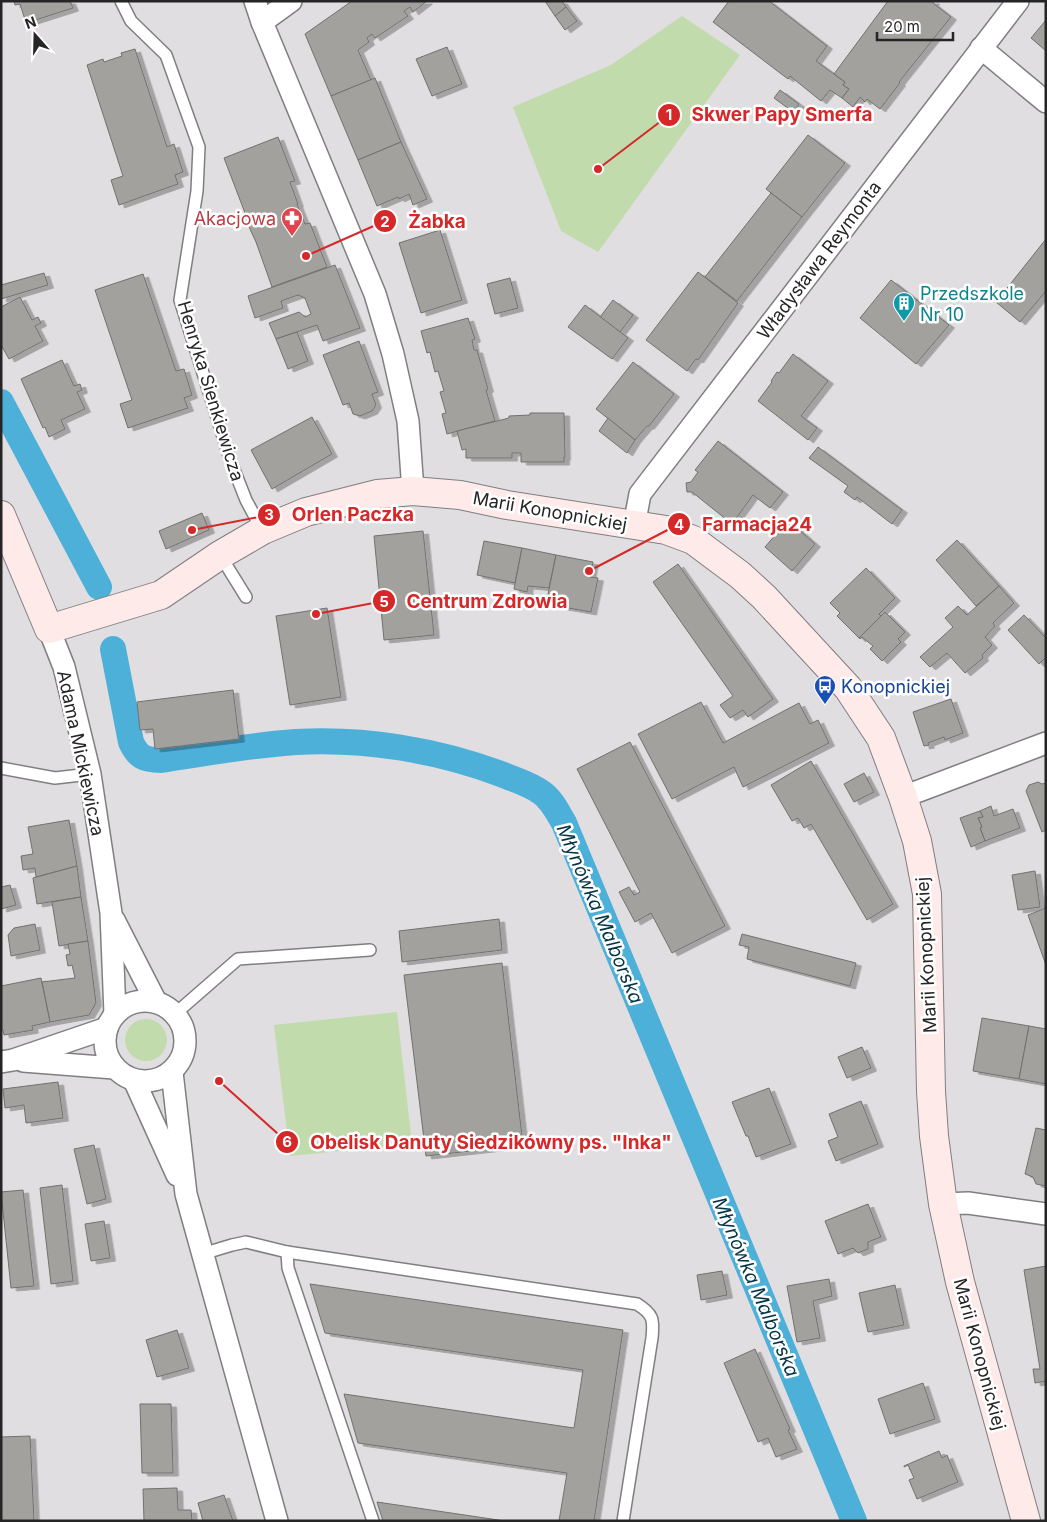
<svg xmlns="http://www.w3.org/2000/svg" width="1047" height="1522" font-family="Inter,sans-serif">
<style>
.green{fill:#c1dbac}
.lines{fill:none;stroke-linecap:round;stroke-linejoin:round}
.canal{stroke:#4db0d9;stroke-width:26}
.building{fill:#a3a19e;stroke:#72716e;filter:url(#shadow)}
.lane-casing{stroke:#7f7e80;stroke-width:14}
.street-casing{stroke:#7f7e80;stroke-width:24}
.secondary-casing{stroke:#7f7e80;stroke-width:30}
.lane{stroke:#fff;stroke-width:11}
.street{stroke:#fff;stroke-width:21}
.secondary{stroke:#feeae9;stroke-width:28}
.labels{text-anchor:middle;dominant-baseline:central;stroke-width:5;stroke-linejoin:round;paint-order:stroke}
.health-label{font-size:18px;fill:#be3a42;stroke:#fff;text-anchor:end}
.street-label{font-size:18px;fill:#252526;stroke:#fff}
.culture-label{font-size:18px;fill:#0d838f;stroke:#fff;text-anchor:start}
.transit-label{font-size:18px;fill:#164399;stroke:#fff;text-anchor:start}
.water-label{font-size:19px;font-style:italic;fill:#063445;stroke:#fff}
.leader{fill:none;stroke:#d62828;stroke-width:2}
.callout-dot{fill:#d62828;stroke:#fff;stroke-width:2}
.mark-label{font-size:15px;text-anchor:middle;font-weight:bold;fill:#fff}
.callout-label{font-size:19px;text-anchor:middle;font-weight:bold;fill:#d62828;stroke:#fff;stroke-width:5;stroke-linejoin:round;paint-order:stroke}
</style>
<defs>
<filter id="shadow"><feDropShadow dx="5.5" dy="3" stdDeviation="0" flood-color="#0004"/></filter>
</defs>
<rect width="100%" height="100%" fill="#e0dee0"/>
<g class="green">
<polygon points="682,16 740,55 598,252 561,231 513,107 611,65"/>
<polygon points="397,1012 412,1144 290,1156 274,1025"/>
<circle cx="146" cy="1040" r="21"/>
</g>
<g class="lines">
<g class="canal">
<polyline points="1,402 99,587"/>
<path d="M 113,649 L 131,742 C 138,757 144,760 161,760 C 206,753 251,745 296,742 C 364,738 437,750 501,774 C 515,780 530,784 542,793 C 552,800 558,813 564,823 L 854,1521"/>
</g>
</g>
<g class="building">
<polygon points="14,1 70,1 73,8 26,23 20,4 15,5"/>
<polygon points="352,1 427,1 413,12 410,7 404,11 408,16 375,38 372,34 367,38 369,42 358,50 371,80 331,96 305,34"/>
<polygon points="545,1 562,1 566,7 555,16"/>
<polygon points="729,1 769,1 827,46 816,61 845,82 843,85 849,89 842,98 830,90 821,101 790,76 788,79 713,22"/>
<polygon points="888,1 934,1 933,3 951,17 899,82 900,83 880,109 867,99 865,102 860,97 853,107 842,98 849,89 843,85 845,82 834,74"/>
<polygon points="566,7 577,21 565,30 555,16"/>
<polygon points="1046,20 1046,51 1031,38"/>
<polygon points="447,47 462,84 432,96 416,59"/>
<polygon points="135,49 167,147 174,144 183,172 175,175 178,184 119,205 111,180 123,176 87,65 103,59 104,62 122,56 121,53"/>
<polygon points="375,78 401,142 358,160 331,96"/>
<polygon points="780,90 799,104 793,112 774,98"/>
<polygon points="808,135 845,163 802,217 766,189"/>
<polygon points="278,137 295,181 290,182 298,204 297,204 305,224 310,223 327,267 272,287 256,242 243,214 245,213 224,158"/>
<polygon points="401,142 427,199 413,205 409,194 399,199 398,197 377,206 358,160"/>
<polygon points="771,193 802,217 737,301 705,277"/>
<polygon points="440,230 462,300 421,313 399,243"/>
<polygon points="1046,239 1046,291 1020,322 996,302"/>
<polygon points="335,265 360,328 323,341 317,325 276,339 269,323 299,312 305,317 311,314 305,298 298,295 281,301 283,308 255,318 248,296"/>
<polygon points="698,272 738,303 698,360 696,359 687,371 646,340"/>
<polygon points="44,273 48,285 1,299 1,285"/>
<polygon points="143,274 176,371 184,369 192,395 184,398 188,408 128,428 120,404 132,400 95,290"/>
<polygon points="510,278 518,308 495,314 487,284"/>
<polygon points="891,280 949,325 916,364 860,318"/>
<polygon points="20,297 32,320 38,317 41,323 35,326 43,341 9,359 1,345 1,307"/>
<polygon points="613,300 633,315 620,332 600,317"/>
<polygon points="585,305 628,338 612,359 568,327"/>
<polygon points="468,318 475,339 472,340 474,350 477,350 488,389 486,390 495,421 447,434 442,414 446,413 440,392 444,391 438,371 435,372 430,352 427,353 421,331"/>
<polygon points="297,332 308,361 288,369 276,339"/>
<polygon points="359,341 378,392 372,394 376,405 372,411 360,416 353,414 349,403 343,405 323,355"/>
<polygon points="793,354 828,381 801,416 817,428 808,440 758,401 772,382 771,381 777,372 779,373"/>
<polygon points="62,360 74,386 80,384 82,390 77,392 85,409 61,420 65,429 49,437 45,427 43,428 21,379"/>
<polygon points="633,362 674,394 649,426 647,426 635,440 596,409"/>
<polygon points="530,413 564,413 565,457 564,457 564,462 521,462 521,453 512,453 512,458 466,458 466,449 462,450 457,431 509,418 509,416 530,415"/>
<polygon points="312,417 332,454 272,489 251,450"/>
<polygon points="608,418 635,440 627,453 599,431"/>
<polygon points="718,441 783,492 770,508 753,495 732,524 692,492 687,492 686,483 691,482 698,472 695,470"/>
<polygon points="818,447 902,510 892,524 857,497 855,500 844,492 848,486 809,458"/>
<polygon points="202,513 209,530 166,549 159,531"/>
<polygon points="788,520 815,544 792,571 765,547"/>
<polygon points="423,531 434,635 384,640 374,536"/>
<polygon points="957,540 999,586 976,606 936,560"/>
<polygon points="484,541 522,548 515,583 477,575"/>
<polygon points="522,548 556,555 549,588 528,586 527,592 514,589"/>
<polygon points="556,555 593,562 590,577 598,578 591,612 546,604"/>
<polygon points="678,564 773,699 748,717 743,710 730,718 720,705 733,696 653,582"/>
<polygon points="866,568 895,598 879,614 881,616 859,638 837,616 840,613 830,603"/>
<polygon points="999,586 1014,603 993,623 995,626 985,637 992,645 982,655 983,658 965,673 947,653 930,667 920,657 953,627 945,618 958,606 967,615"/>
<polygon points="327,608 341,697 290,705 276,616"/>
<polygon points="885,612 905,632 898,639 901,642 882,661 870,649 873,646 862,637 860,639 859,638"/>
<polygon points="1024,615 1046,638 1046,657 1039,664 1008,630"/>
<polygon points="233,690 239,739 155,749 153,729 140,730 137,702"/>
<polygon points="951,699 963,733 945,740 944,737 928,743 929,745 924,746 913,712"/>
<polygon points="701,702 723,743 799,703 810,724 818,720 829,743 743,787 734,767 672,799 638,734"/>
<polygon points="630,742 725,926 672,953 651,913 635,922 619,892 629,887 634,895 640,892 577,769"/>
<polygon points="811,761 893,904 867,920 811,824 804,828 798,818 792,821 771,785"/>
<polygon points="864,773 874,792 854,802 844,784"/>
<polygon points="1038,782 1042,784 1046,783 1046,830 1042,832 1026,791 1029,785"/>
<polygon points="991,806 994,816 1013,809 1020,828 985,841 980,828 982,827 978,818 983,817 980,811"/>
<polygon points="980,811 983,817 978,818 982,827 980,828 985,841 971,847 960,818"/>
<polygon points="69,820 77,866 36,877 35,868 23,870 21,856 33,854 28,827"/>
<polygon points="77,866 81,897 37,904 33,878"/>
<polygon points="1035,871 1040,907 1018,910 1012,875"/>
<polygon points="10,885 16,905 1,909 1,887"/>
<polygon points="81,897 88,941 59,946 52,902"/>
<polygon points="1046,908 1046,965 1028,915"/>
<polygon points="499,919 502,950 402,962 399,931"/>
<polygon points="35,924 40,950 11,956 8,935 14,928"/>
<polygon points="742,934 856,963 850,986 747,959 749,947 739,945"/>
<polygon points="88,941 96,1003 89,1015 50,1022 42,982 75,978 72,965 68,966 66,955 70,954 68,944"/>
<polygon points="502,963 523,1145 426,1156 404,975"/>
<polygon points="41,978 50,1022 32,1026 33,1030 4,1035 3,1030 1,1030 1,986"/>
<polygon points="982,1018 1029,1026 1019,1079 973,1071"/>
<polygon points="1029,1026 1046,1029 1046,1084 1019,1079"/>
<polygon points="862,1047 871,1068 847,1078 838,1057"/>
<polygon points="58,1082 63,1118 26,1123 24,1105 5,1108 3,1089"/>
<polygon points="769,1088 791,1144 756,1157 748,1136 746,1136 732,1102"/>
<polygon points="861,1101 878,1144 836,1161 828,1141 838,1137 829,1114"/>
<polygon points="1036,1128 1046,1130 1046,1186 1036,1184 1033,1177 1025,1174"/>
<polygon points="94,1145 106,1199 87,1204 74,1149"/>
<polygon points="62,1185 73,1281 51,1284 40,1188"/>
<polygon points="23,1190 34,1286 11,1288 1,1192"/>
<polygon points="868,1204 881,1237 868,1242 868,1249 858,1253 853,1248 838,1254 825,1221"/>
<polygon points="104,1221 110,1258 91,1261 85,1224"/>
<polygon points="1046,1266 1046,1381 1035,1383 1033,1369 1040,1369 1024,1270"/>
<polygon points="722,1271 727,1295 701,1300 697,1275"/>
<polygon points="829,1279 832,1296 813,1301 820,1338 797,1342 787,1286"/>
<polygon points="310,1284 623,1330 594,1521 559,1521 567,1473 358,1443 344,1394 574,1428 583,1370 325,1333"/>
<polygon points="895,1285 904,1325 868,1332 859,1293"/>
<polygon points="177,1330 189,1368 157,1377 146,1340"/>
<polygon points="755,1349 790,1429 788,1430 797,1449 776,1457 768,1438 758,1442 724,1363"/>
<polygon points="923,1383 935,1419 890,1434 878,1399"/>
<polygon points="140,1404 171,1404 173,1473 142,1473"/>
<polygon points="30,1436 34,1521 1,1521 1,1437"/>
<polygon points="939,1451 942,1458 947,1455 958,1482 917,1499 909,1480 914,1478 908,1465 904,1467 904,1466"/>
<polygon points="177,1488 178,1510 191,1510 192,1521 144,1521 143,1489"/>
<polygon points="224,1495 233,1521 203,1521 198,1503"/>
<polygon points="377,1502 505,1521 383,1521"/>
</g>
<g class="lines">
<g class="lane-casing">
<g id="lane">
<polyline points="121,1 131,21 166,55 199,147 197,191 180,300 231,462 246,500 262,530"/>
<polyline points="220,555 246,597"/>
<polyline points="1,768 55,778 90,774"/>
<polyline points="176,1013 238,959 370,950"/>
<polyline points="287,1252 288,1268 373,1521"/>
<path d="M 202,1254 L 232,1245 L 246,1242 L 287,1252 L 637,1304 C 653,1314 654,1319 652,1338 L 623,1521"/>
</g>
</g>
<g class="street-casing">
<g id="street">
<polyline points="255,1 262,22 375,294 393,354 408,421 413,491"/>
<polyline points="262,22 291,1"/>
<polyline points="981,48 1046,102"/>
<polyline points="634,526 640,494 1018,1"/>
<polyline points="49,629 64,667 90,774 111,913 115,1014"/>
<polyline points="903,797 1046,743"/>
<polyline points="114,920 156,1002"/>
<circle cx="145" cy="1041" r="40"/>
<polyline points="23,1061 114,1068"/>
<polyline points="1,1062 13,1060 107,1028"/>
<polyline points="172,1072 186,1194 277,1521"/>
<polyline points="134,1080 177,1175"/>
<polyline points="943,1204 968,1203 1046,1214"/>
</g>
</g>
<g class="secondary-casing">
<polyline id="secondary" points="1,515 49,629 161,595 220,555 263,530 306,512 377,494 413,491 460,495 507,505 666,530 693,540 740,575 764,597 848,688 881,738 903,797 917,841 927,894 931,1091 934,1136 943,1204 960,1282 1026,1521"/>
</g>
<use href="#lane" class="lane"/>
<use href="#street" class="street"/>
<use href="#secondary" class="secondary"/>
</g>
<defs>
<g id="pharmacy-pin" transform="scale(1.125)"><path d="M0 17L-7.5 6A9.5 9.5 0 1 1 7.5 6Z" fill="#e0444e" stroke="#fff"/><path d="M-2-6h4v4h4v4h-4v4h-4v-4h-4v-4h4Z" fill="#fff"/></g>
<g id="building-pin" transform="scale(1.125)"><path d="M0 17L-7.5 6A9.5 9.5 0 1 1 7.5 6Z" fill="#0f9aa8" stroke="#fff"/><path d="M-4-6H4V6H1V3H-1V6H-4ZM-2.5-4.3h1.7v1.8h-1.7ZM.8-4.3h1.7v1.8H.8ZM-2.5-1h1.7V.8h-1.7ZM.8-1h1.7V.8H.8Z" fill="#fff"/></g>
<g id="bus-pin" transform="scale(1.125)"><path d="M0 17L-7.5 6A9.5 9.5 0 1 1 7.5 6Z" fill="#1a4fb4" stroke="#fff"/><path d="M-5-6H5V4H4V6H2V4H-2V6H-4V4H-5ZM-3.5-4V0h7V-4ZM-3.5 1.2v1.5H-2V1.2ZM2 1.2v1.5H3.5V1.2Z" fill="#fff"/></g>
</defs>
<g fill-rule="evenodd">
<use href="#pharmacy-pin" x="292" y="218"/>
<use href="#building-pin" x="904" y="303"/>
<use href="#bus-pin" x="825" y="686"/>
</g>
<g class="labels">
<g class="health-label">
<text x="276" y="218">Akacjowa</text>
</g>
<g class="street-label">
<text transform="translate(819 260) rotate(-53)">Władysława Reymonta</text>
<text transform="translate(211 391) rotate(73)">Henryka Sienkiewicza</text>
<text transform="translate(550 511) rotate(10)">Marii Konopnickiej</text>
<text transform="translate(81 753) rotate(78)">Adama Mickiewicza</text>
<text transform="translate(926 955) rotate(-93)">Marii Konopnickiej</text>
<text transform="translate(980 1354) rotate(75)">Marii Konopnickiej</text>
</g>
<g class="culture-label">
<text x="920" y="293">Przedszkole<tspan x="920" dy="21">Nr 10</tspan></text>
</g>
<g class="transit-label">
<text x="841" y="686">Konopnickiej</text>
</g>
<g class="water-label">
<text transform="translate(600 914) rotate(67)">Młynówka Malborska</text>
<text transform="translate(756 1287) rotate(67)">Młynówka Malborska</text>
</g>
</g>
<path class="leader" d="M598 169L669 115M306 256L385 221M192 530L269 515M589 571L679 524M316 614L384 601M219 1081L287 1142"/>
<g class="callout-dot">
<circle cx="598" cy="169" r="5"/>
<circle cx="306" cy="256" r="5"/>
<circle cx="192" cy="530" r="5"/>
<circle cx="589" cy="571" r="5"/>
<circle cx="316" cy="614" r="5"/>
<circle cx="219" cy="1081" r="5"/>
<circle cx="669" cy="115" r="12"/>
<circle cx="385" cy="221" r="12"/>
<circle cx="269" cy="515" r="12"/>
<circle cx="679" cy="524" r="12"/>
<circle cx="384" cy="601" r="12"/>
<circle cx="287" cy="1142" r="12"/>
</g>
<g class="mark-label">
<text x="669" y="120">1</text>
<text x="385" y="227">2</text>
<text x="269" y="520">3</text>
<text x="679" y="530">4</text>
<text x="384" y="607">5</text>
<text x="287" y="1147">6</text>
</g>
<g class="callout-label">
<text x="782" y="121">Skwer Papy Smerfa</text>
<text x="437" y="228">Żabka</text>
<text x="353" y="521">Orlen Paczka</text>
<text x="757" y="531">Farmacja24</text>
<text x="487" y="608">Centrum Zdrowia</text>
<text x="491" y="1149">Obelisk Danuty Siedzikówny ps. "Inka"</text>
</g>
<rect width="1047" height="1522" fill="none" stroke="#252526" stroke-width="5"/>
<g transform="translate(35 35) rotate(340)" stroke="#ffffff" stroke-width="4" paint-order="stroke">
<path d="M0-4L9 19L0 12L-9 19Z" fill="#252526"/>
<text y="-8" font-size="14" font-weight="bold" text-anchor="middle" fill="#252526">N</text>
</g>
<path d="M877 32v8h76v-8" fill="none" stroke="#252526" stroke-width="2.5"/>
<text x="884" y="32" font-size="15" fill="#252526" stroke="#ffffff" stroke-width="4" paint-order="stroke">20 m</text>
</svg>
